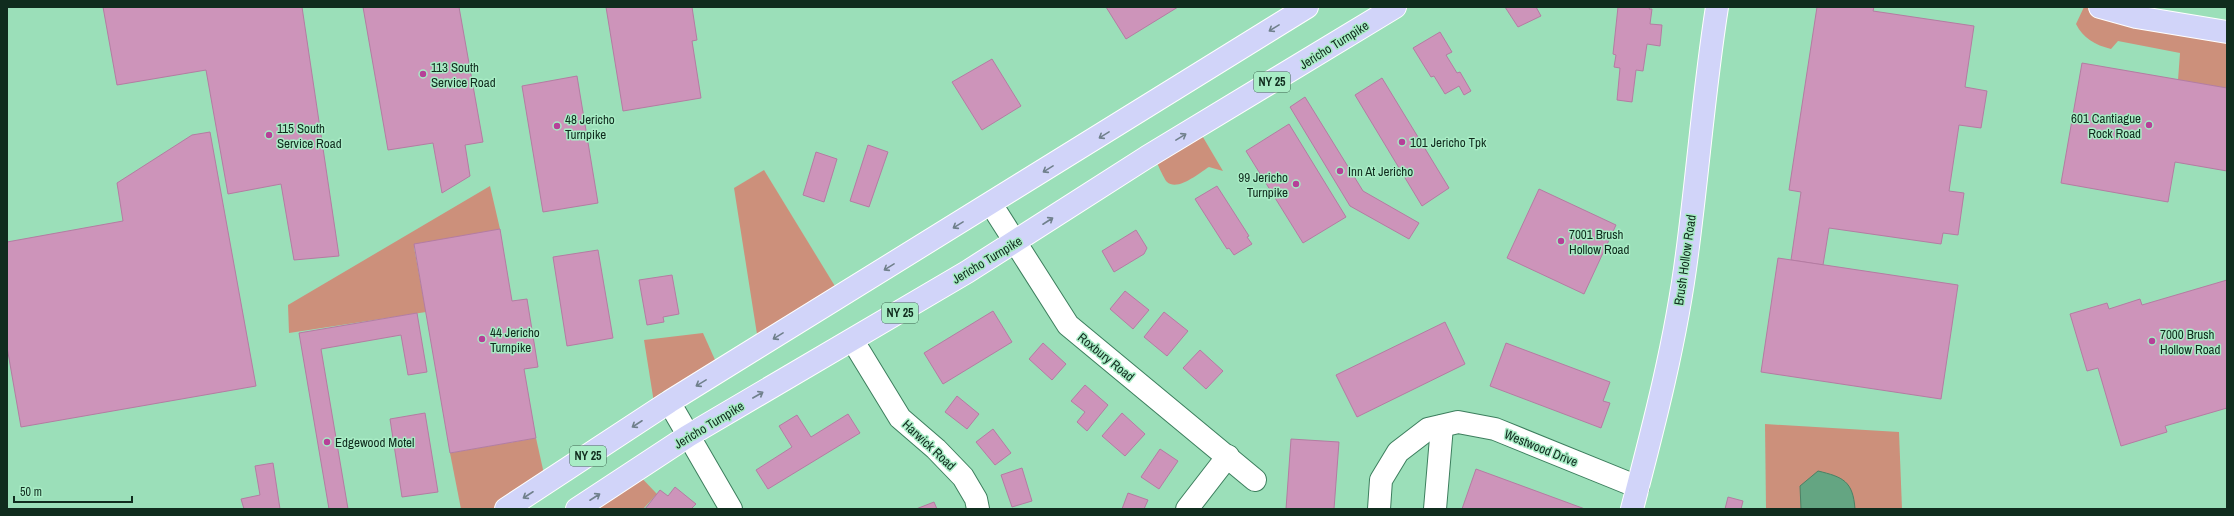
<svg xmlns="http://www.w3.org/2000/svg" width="2234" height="516" font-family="'Archivo Narrow',sans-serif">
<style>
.green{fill:#cc907b}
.water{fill:#64a582;stroke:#4b8164}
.building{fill:#cd94ba;stroke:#b47ca2}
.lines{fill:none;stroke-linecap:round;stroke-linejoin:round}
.minor-casing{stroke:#3c7e5d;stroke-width:24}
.major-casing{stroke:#fff;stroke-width:24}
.minor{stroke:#fff;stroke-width:22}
.major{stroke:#d1d4f9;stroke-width:22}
.oneway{stroke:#70808c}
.poi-dot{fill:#b64098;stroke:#a8ecc5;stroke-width:1.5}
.labels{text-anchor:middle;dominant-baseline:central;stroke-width:3;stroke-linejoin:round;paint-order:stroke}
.shield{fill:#a8ecc5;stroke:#3e6650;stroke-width:1}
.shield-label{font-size:12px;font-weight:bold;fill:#102c1e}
.street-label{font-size:13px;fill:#102c1e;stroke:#a8ecc5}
.poi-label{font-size:13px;fill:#102c1e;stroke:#a8ecc5;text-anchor:start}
</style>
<rect width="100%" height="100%" fill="#9bdfb9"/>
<g class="green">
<path d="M 2084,7 L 2104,7 L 2227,32 L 2227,88 L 2178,80 L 2180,53 L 2118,41 L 2111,49 C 2095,45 2083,38 2076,24 Z"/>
<path d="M 1197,127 L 1223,171 L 1209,167 C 1200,172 1178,192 1167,182 C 1164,179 1155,159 1153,153 Z"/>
<polygon points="764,170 841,296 759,347 734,188"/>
<polygon points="490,186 500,229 414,247 426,312 289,333 288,305"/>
<polygon points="703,333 720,371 655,409 644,340"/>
<polygon points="1765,424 1899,432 1902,509 1766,509"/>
<polygon points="536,438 546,483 506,509 461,509 450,453"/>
<polygon points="635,471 657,494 643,509 577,509"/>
</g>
<path class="water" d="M 1818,471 C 1843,477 1853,481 1855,509 L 1801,509 L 1800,486 Z"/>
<g class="building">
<polygon points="103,7 302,7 339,256 294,260 281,184 228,194 206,70 117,85"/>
<polygon points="363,7 459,7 483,142 465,145 470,176 442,193 433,143 388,150"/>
<polygon points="606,7 692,7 697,40 692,41 701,98 623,111"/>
<polygon points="1106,7 1178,7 1126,39"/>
<polygon points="1505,7 1536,7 1541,16 1518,27"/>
<polygon points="1618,7 1650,7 1649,9 1652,9 1650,24 1662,25 1660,46 1647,44 1643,71 1636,70 1632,102 1617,100 1620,68 1614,67 1616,55 1613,54"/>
<polygon points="1817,7 1874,7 1873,11 1974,26 1965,87 1987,91 1981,128 1959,125 1949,191 1964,193 1958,235 1943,233 1941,244 1829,228 1823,265 1791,260 1801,192 1789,190"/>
<polygon points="1440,32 1452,52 1446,55 1457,73 1460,72 1471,91 1464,95 1459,86 1445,94 1434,76 1431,77 1413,48"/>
<polygon points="992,59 1021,106 982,130 952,82"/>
<polygon points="2082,63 2227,88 2227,171 2175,162 2168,202 2061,183"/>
<polygon points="577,76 598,203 543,212 522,86"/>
<polygon points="1382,78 1449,188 1422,206 1355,95"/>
<polygon points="1305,97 1363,191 1419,223 1409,239 1350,206 1290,107"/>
<polygon points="1289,124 1346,217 1303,243 1246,151"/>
<polygon points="210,132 256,386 21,427 7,347 7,242 123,221 117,183 192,135"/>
<polygon points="868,145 888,152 869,207 850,201"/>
<polygon points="816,152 837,159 824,202 803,195"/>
<polygon points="1217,186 1249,236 1247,237 1252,244 1234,255 1229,248 1227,249 1195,199"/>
<polygon points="1539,189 1616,225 1584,294 1507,258"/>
<polygon points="500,229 512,301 527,299 538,367 524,369 536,438 450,453 414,244"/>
<polygon points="1136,230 1147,248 1144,254 1114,272 1102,251"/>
<polygon points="598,250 613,338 567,346 553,257"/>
<polygon points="1778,258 1958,285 1941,399 1761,372"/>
<polygon points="672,275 679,314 663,317 664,322 647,325 639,280"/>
<polygon points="2227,280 2227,408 2165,426 2167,432 2121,446 2098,368 2087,371 2070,314 2107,303 2109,309 2140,299 2142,305"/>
<polygon points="1125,291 1149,310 1133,329 1110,309"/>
<polygon points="993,311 1012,342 943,384 924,353"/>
<polygon points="1164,312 1188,331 1167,356 1144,337"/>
<polygon points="417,313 427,372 408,375 401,335 321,349 348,509 329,509 299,333"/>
<polygon points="1445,322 1465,364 1357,417 1336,375"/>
<polygon points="1043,343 1066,364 1052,380 1029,359"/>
<polygon points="1506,343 1610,382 1603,401 1610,403 1601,428 1490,386"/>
<polygon points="1200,350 1223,371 1206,389 1183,368"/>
<polygon points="1085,385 1108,405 1087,431 1077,422 1085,412 1071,401"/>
<polygon points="957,396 979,414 967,429 945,412"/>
<polygon points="425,413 438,492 402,497 390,419"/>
<polygon points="1122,413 1145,434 1125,456 1102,436"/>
<polygon points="848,414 860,433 768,489 756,470 792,447 779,426 797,415 811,437"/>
<polygon points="993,429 1011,453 995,465 976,442"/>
<polygon points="1291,439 1339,442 1334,509 1286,509"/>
<polygon points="1160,449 1178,461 1159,489 1141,477"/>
<polygon points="273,463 280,509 244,509 241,499 260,495 255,466"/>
<polygon points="1022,468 1032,501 1012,507 1001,475"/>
<polygon points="1476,469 1585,509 1462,509"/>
<polygon points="675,487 696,504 691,509 645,509 660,490 668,496"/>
<polygon points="1128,493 1148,500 1144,509 1122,509"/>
<polygon points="1728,497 1743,501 1741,509 1725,509"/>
<polygon points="934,502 937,509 916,509"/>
</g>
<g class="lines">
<g class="minor-casing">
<g id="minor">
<polyline points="991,204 1068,325 1255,480"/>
<polyline points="853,341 900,418 936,449 963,477 976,499 978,509"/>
<polyline points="669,402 731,509"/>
<polyline points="1187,509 1228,456"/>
<polyline points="1379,509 1381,480 1398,452 1428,429 1458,422 1495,429 1638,487"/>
<polyline points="1435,509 1442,426"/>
</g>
</g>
<g class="major-casing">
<g id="major">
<polyline points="2100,7 2136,17 2227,32"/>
<polyline points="506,509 669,402 1307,7"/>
<polyline points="577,509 688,436 967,272 1147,157 1395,7"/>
<path d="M 1632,509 C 1654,425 1676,341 1687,254 C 1698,172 1704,89 1717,7"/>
</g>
</g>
<use href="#minor" class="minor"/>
<use href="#major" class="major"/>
</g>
<defs><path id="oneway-shaft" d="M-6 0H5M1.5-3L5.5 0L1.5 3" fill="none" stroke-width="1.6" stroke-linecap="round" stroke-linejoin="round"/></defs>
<g class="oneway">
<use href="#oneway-shaft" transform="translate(1274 28) rotate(148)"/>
<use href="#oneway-shaft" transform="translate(1104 135) rotate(148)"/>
<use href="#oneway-shaft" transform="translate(1181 137) rotate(-31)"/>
<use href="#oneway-shaft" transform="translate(1048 169) rotate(148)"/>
<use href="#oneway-shaft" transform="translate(1048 221) rotate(-33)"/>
<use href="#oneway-shaft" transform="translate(958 225) rotate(148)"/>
<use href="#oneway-shaft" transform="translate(889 267) rotate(148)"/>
<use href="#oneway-shaft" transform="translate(778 336) rotate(148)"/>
<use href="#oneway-shaft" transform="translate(701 383) rotate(149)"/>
<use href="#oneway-shaft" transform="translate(758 395) rotate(-30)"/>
<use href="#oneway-shaft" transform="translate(637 424) rotate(147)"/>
<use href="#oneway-shaft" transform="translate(528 495) rotate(147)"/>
<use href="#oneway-shaft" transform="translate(595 497) rotate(-33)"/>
</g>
<g class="poi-dot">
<circle cx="423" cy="74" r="4"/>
<circle cx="2149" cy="125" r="4"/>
<circle cx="557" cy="126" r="4"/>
<circle cx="269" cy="135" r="4"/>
<circle cx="1402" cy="142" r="4"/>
<circle cx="1340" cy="171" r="4"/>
<circle cx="1296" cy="184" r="4"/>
<circle cx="1561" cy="241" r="4"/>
<circle cx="482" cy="339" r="4"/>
<circle cx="2152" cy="341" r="4"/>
<circle cx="327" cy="442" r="4"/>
</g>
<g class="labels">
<g class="shield">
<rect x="1254" y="72" width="36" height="20" rx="3"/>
<rect x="882" y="303" width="36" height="20" rx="3"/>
<rect x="570" y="446" width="36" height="20" rx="3"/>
</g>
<g class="shield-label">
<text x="1272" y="82">NY 25</text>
<text x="900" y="313">NY 25</text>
<text x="588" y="456">NY 25</text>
</g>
<g class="street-label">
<text transform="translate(1334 45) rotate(-32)">Jericho Turnpike</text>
<text transform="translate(987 260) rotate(-31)">Jericho Turnpike</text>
<text transform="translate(1685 260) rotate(-82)">Brush Hollow Road</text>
<text transform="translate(1106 357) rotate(39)">Roxbury Road</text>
<text transform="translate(709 425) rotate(-31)">Jericho Turnpike</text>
<text transform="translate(929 445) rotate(43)">Harwick Road</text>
<text transform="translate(1541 448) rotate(22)">Westwood Drive</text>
</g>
<g class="poi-label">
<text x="431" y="67">113 South<tspan x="431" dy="15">Service Road</tspan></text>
<text x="2141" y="118" text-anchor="end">601 Cantiague<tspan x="2141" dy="15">Rock Road</tspan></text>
<text x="565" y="119">48 Jericho<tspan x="565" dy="15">Turnpike</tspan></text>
<text x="277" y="128">115 South<tspan x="277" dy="15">Service Road</tspan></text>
<text x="1410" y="142">101 Jericho Tpk</text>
<text x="1348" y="171">Inn At Jericho</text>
<text x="1288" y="177" text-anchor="end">99 Jericho<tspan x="1288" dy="15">Turnpike</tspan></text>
<text x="1569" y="234">7001 Brush<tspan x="1569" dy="15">Hollow Road</tspan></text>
<text x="490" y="332">44 Jericho<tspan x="490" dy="15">Turnpike</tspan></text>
<text x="2160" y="334">7000 Brush<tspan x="2160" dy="15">Hollow Road</tspan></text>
<text x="335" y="442">Edgewood Motel</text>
</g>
</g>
<rect width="2234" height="516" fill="none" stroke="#102c1e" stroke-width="16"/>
<path d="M14 496v6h118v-6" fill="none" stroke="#102c1e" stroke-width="2"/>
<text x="20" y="496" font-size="12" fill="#102c1e" stroke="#a8ecc5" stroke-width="3" paint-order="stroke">50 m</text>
</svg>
